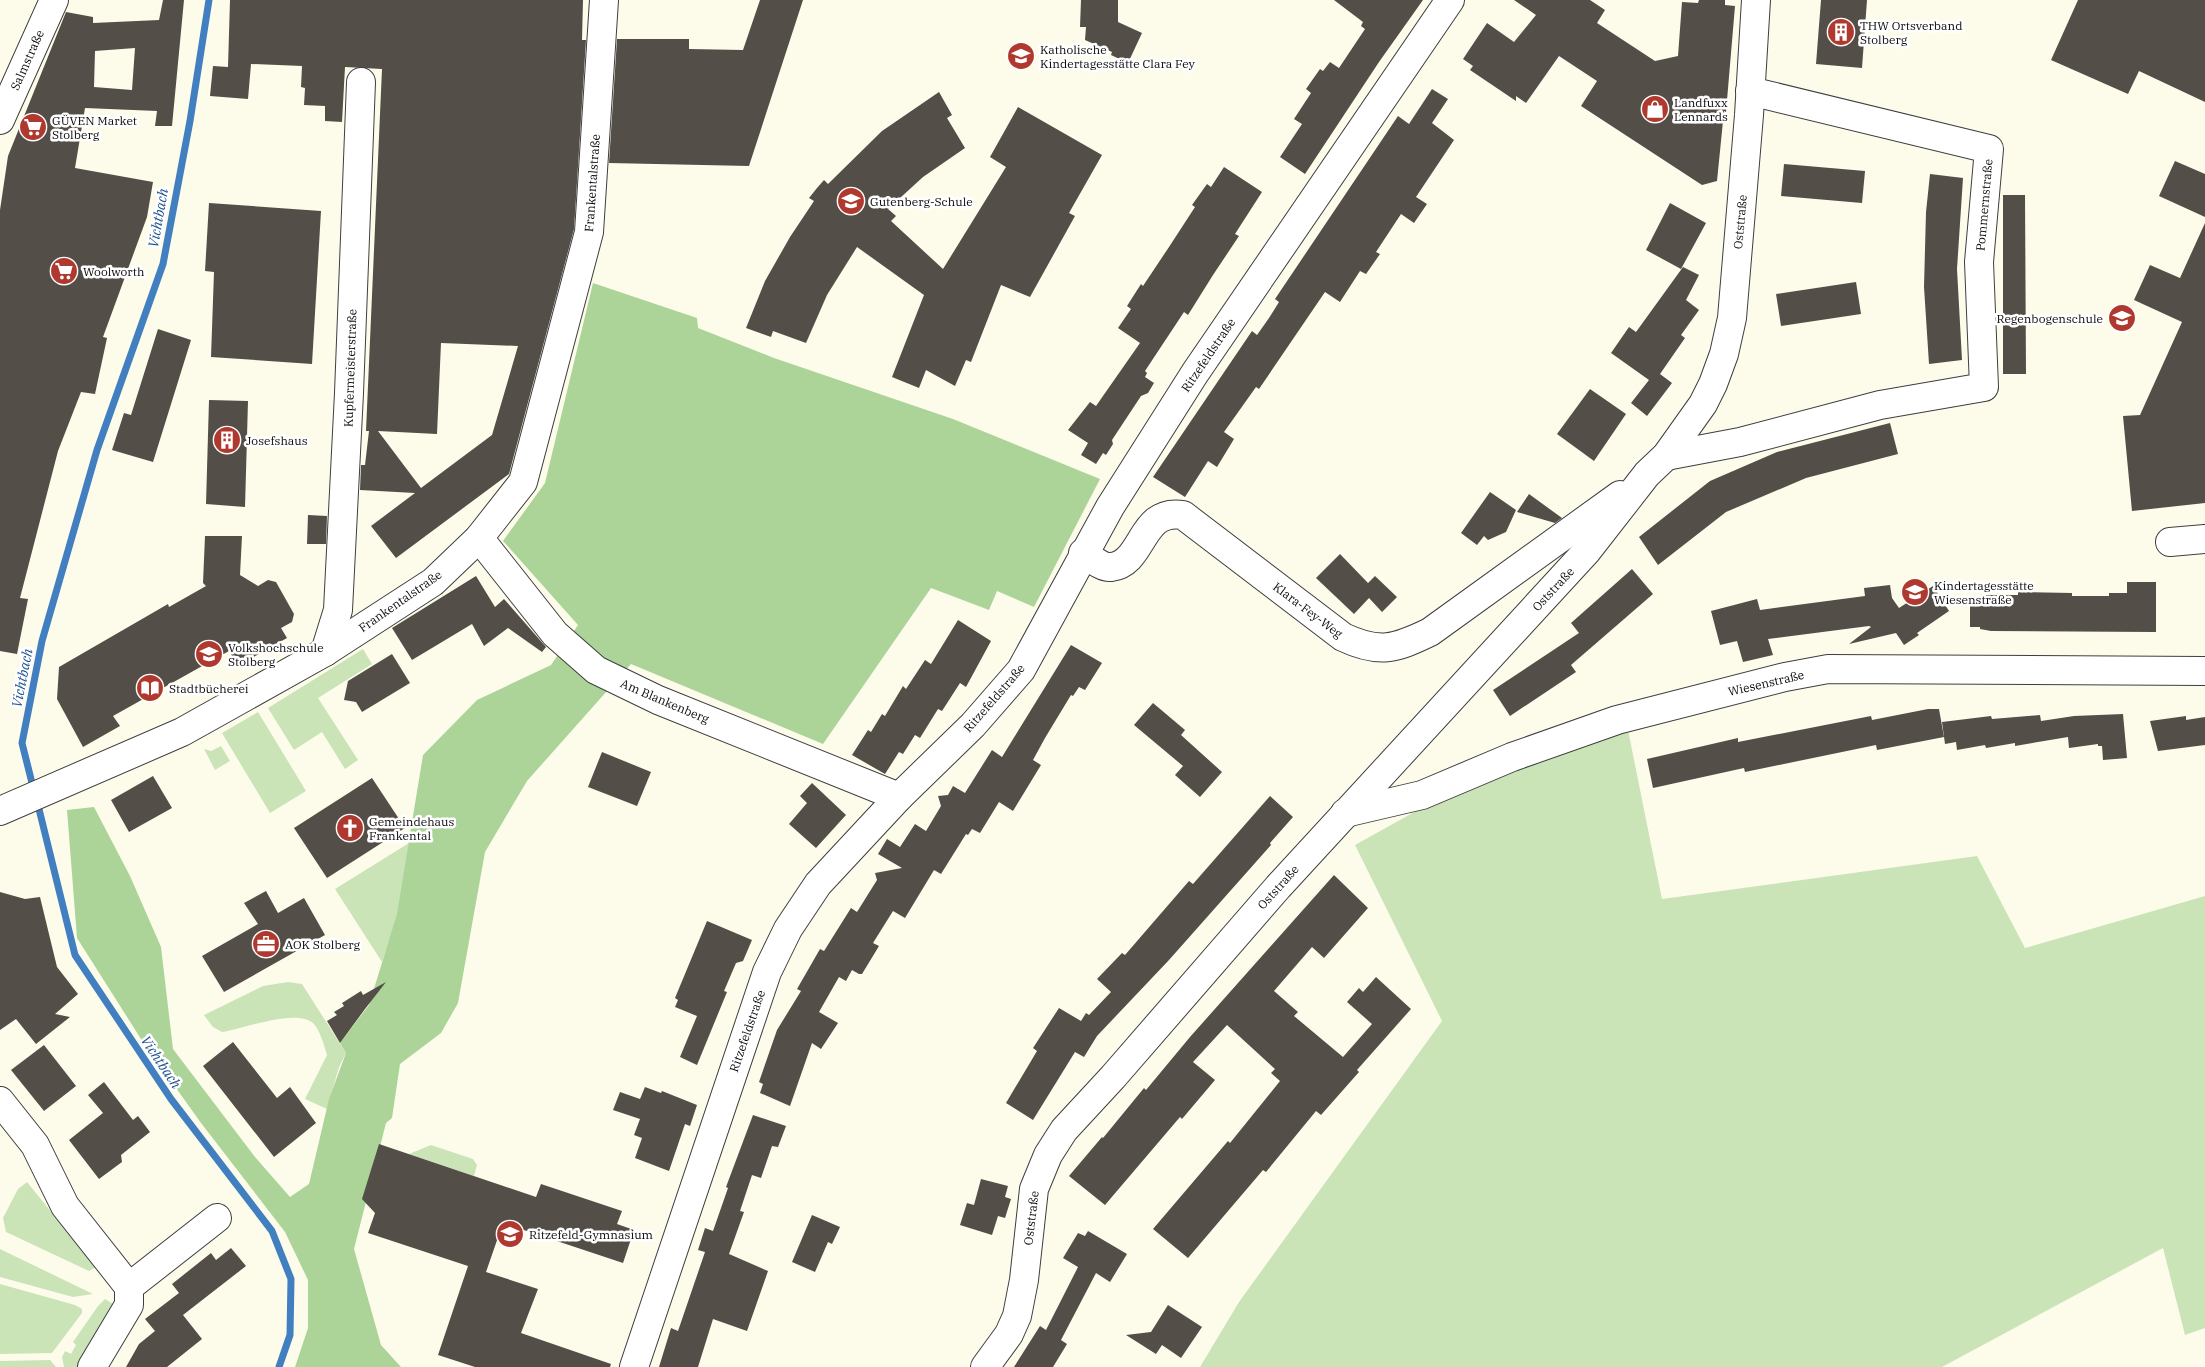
<svg xmlns="http://www.w3.org/2000/svg" width="2205" height="1367" font-family="'IBM Plex Serif',serif">
<style>
.green{fill:#cae4b8}
.forest{fill:#acd498}
.lines{fill:none;stroke-linecap:round;stroke-linejoin:round}
.stream{stroke:#417fc1;stroke-width:7}
.building{fill:#534e48;fill-rule:evenodd}
.minor-casing{stroke:#3e3e3e;stroke-width:30}
.minor{stroke:#fff;stroke-width:28}
.labels{text-anchor:middle;dominant-baseline:central;stroke-width:5;stroke-linejoin:round;paint-order:stroke}
.poi-label{font-size:12px;fill:#0b0b0b;stroke:#fff;text-anchor:start}
.street-label{font-size:12px;fill:#0b0b0b;stroke:#fff}
.water-label{font-size:14px;font-style:italic;fill:#205291;stroke:#fff}
</style>
<rect width="100%" height="100%" fill="#fdfceb"/>
<g class="green">
<polygon points="363,649 372,664 318,698 358,760 345,769 322,732 294,750 268,708"/>
<polygon points="258,712 306,791 270,813 222,733"/>
<polygon points="1627,725 1662,899 1977,856 2025,948 2205,896 2205,1328 2185,1335 2163,1248 1942,1367 1200,1367 1239,1302 1442,1021 1355,845 1479,776"/>
<polygon points="221,746 230,761 215,770 204,749 211,751"/>
<polygon points="409,843 398,914 382,962 335,889"/>
<path d="M 288,982 L 302,984 L 346,1053 L 339,1067 L 327,1109 L 305,1099 L 327,1055 C 324,1045 320,1030 313,1023 C 296,1008 243,1029 222,1032 L 213,1027 L 204,1015 L 263,986 Z"/>
<polygon points="431,1145 473,1159 477,1165 474,1176 409,1154"/>
<polygon points="27,1182 96,1267 89,1271 6,1232 3,1218 18,1189"/>
<polygon points="0,1249 93,1294 73,1297 0,1277"/>
<polygon points="0,1284 75,1305 82,1309 82,1313 52,1353 0,1354"/>
<polygon points="105,1299 113,1304 114,1316 83,1367 64,1367 62,1357 65,1351 71,1354 76,1345 73,1342 98,1306"/>
<polygon points="50,1360 56,1367 0,1367 0,1361"/>
</g>
<polygon class="forest" points="593,283 697,318 698,328 774,358 953,419 1100,479 1034,607 997,591 989,610 931,588 823,744 631,664 527,781 485,852 458,1003 441,1033 400,1064 392,1118 386,1123 354,1249 381,1345 401,1367 295,1367 308,1328 308,1280 285,1232 201,1123 141,1039 77,938 67,810 94,807 130,876 161,947 173,1049 255,1157 290,1197 309,1184 329,1099 346,1053 340,1043 369,1005 397,914 423,755 477,700 551,665 578,625 503,541 545,483"/>
<g class="lines">
<g class="stream">
<polyline points="34,791 22,743 42,641 97,450 163,264 190,121 209,0"/>
<polyline points="37,801 75,955 171,1099 272,1231 291,1279 290,1335 279,1367"/>
</g>
</g>
<g class="building">
<path d="M 163,0 L 184,0 L 172,126 L 155,126 L 157,111 L 85,108 L 75,168 L 153,182 L 147,217 L 103,337 L 107,338 L 95,394 L 81,392 L 58,451 L 20,598 L 28,599 L 17,654 L 0,651 L 0,210 L 8,156 L 66,12 L 93,17 L 93,23 L 159,20 ZM 135,48 L 132,90 L 94,87 L 95,51 Z"/>
<path d="M 230,0 L 583,0 L 582,40 L 586,40 L 574,229 L 509,474 L 396,558 L 371,526 L 415,493 L 360,490 L 361,465 L 365,465 L 369,431 L 366,431 L 382,69 L 345,67 L 342,122 L 325,121 L 325,106 L 304,105 L 305,88 L 301,87 L 302,66 L 251,64 L 248,99 L 210,96 L 213,66 L 228,67 ZM 441,343 L 518,346 L 492,435 L 421,488 L 378,431 L 437,434 Z"/>
<polygon points="760,0 803,0 749,166 609,163 617,39 689,39 689,49 743,50"/>
<polygon points="1081,0 1118,0 1118,22 1142,33 1128,63 1111,55 1112,52 1085,40 1086,27 1080,27"/>
<polygon points="1334,0 1423,0 1379,62 1305,174 1280,157 1302,124 1294,119 1311,93 1306,89 1320,69 1323,71 1330,62 1339,68 1365,29 1361,26 1363,22"/>
<polygon points="1514,0 1590,0 1605,10 1597,23 1655,61 1678,56 1682,2 1698,3 1699,0 1725,0 1725,5 1735,6 1726,112 1724,111 1717,181 1702,185 1581,106 1597,81 1559,56 1526,103 1516,96 1516,101 1470,70 1473,66 1463,59 1487,23 1514,42 1536,15"/>
<polygon points="1821,0 1867,0 1862,68 1816,64"/>
<polygon points="2078,0 2205,0 2205,102 2139,71 2128,94 2051,60"/>
<polygon points="1432,89 1448,99 1432,123 1454,140 1416,197 1427,204 1414,223 1401,214 1376,252 1380,254 1366,274 1360,271 1340,302 1325,292 1259,389 1256,387 1224,432 1234,439 1217,467 1208,461 1185,497 1153,477 1252,331 1257,335 1269,318 1279,302 1275,299 1398,116 1409,124"/>
<polygon points="939,92 952,115 947,118 965,148 923,177 888,209 896,216 891,221 943,269 1006,167 990,157 1018,107 1102,155 1069,213 1075,216 1030,297 1001,285 971,362 966,360 955,386 926,370 919,388 892,377 924,295 857,247 827,295 806,343 773,331 771,337 746,328 765,281 790,237 814,201 809,198 817,188 824,180 828,184 882,131"/>
<polygon points="2175,161 2205,174 2205,217 2159,196"/>
<polygon points="1784,164 1865,171 1862,203 1781,196"/>
<polygon points="1224,167 1262,192 1235,234 1239,236 1213,275 1188,315 1184,312 1145,371 1147,373 1145,377 1154,383 1148,393 1141,396 1112,440 1113,444 1106,455 1103,453 1096,464 1081,455 1088,443 1068,430 1090,402 1096,406 1140,343 1118,328 1131,309 1127,306 1141,284 1143,286 1169,247 1195,207 1192,205 1207,184 1211,187"/>
<polygon points="1930,174 1963,178 1957,269 1962,360 1929,364 1924,287 1926,212"/>
<polygon points="2003,195 2025,195 2026,374 2003,374"/>
<polygon points="209,203 321,211 312,364 211,357 214,272 205,271"/>
<polygon points="1670,203 1706,223 1681,269 1646,250"/>
<polygon points="2205,223 2205,503 2132,511 2123,416 2140,415 2182,322 2134,300 2150,265 2180,278"/>
<polygon points="1683,267 1699,275 1686,300 1699,310 1681,335 1685,338 1660,374 1672,383 1647,416 1631,403 1649,380 1611,353 1629,327 1636,332"/>
<polygon points="1856,282 1861,314 1781,326 1776,294"/>
<polygon points="158,329 191,340 153,462 112,450 124,413 131,415"/>
<polygon points="1590,389 1626,414 1594,461 1557,434"/>
<polygon points="209,400 248,401 245,507 206,504"/>
<polygon points="1890,423 1898,454 1806,478 1726,512 1658,565 1639,537 1710,481 1777,452"/>
<polygon points="1490,492 1516,510 1506,532 1488,540 1484,536 1477,545 1461,533"/>
<polygon points="1529,494 1562,518 1555,523 1517,512"/>
<polygon points="308,515 327,516 326,544 307,544"/>
<polygon points="205,536 242,536 240,575 258,586 268,580 276,582 294,614 292,622 281,628 287,638 238,666 229,651 113,716 120,726 83,747 57,699 59,667 168,604 169,607 206,586 203,583"/>
<polygon points="1340,554 1368,583 1375,576 1397,597 1382,612 1369,598 1354,614 1316,578"/>
<polygon points="1632,569 1653,594 1571,665 1576,672 1510,716 1493,690 1579,633 1571,623"/>
<polygon points="476,576 495,607 504,599 546,647 542,652 508,628 484,646 472,624 412,660 392,628"/>
<polygon points="2127,582 2156,582 2156,632 1991,631 1980,629 1980,627 1970,627 1970,606 1981,606 1981,595 2018,595 2018,592 2072,593 2072,596 2109,596 2109,593 2127,593"/>
<polygon points="1890,585 1892,598 1899,608 1933,586 1949,611 1917,633 1919,635 1904,645 1896,633 1849,644 1871,627 1869,626 1768,639 1773,655 1743,662 1737,641 1720,645 1711,611 1757,599 1760,610 1865,596 1864,588"/>
<polygon points="958,620 991,641 966,687 960,683 942,711 938,709 920,738 915,735 903,754 899,752 885,774 852,755 868,730 871,732 882,714 885,716 903,686 906,689 925,660 931,664"/>
<polygon points="1071,645 1102,663 1085,690 1079,687 1073,696 1071,695 1045,738 1033,760 1041,765 1013,811 999,802 980,833 972,829 968,835 966,834 941,874 934,870 905,918 893,911 873,943 879,946 862,974 859,974 852,970 846,981 839,977 819,1012 838,1023 821,1049 812,1043 790,1106 760,1093 763,1084 759,1082 777,1030 801,991 797,989 820,949 824,951 851,908 857,912 877,880 875,873 902,868 878,854 887,839 900,847 915,824 926,831 941,806 938,796 948,795 953,786 965,793 992,750 1002,757"/>
<polygon points="392,654 410,683 362,712 356,702 344,700 348,681"/>
<polygon points="1153,703 1185,730 1181,735 1222,772 1200,797 1175,775 1183,766 1134,725"/>
<polygon points="1928,709 1939,709 1944,737 1877,750 1876,745 1745,772 1744,768 1653,788 1647,759 1738,738 1738,742 1871,716 1872,720"/>
<polygon points="2123,714 2127,758 2103,760 2102,746 2098,746 2098,744 2069,748 2068,737 2015,746 2015,743 1986,748 1985,745 1957,750 1956,742 1945,744 1942,722 1991,716 1992,719 2040,715 2041,721 2074,716"/>
<polygon points="2186,716 2186,720 2205,717 2205,745 2158,751 2150,721"/>
<polygon points="602,752 651,772 637,806 588,787"/>
<polygon points="153,776 172,808 129,832 111,800"/>
<polygon points="372,778 405,828 327,878 294,828"/>
<polygon points="812,783 846,815 816,848 789,824 807,803 800,796"/>
<polygon points="1270,796 1293,817 1270,843 1271,845 1169,960 1097,1036 1084,1057 1075,1052 1033,1120 1006,1103 1037,1051 1033,1048 1059,1008 1081,1021 1086,1013 1089,1015 1111,992 1097,979 1122,953 1125,955 1189,881 1193,884"/>
<polygon points="1334,875 1368,908 1324,958 1312,947 1274,991 1298,1012 1294,1016 1343,1057 1372,1024 1347,1002 1359,988 1363,992 1376,977 1411,1009 1357,1070 1359,1072 1321,1115 1316,1111 1266,1172 1263,1170 1188,1258 1153,1229 1228,1141 1230,1143 1280,1081 1271,1073 1275,1069 1227,1025 1193,1062 1215,1080 1182,1119 1180,1117 1105,1205 1069,1176 1102,1137 1103,1138 1144,1088 1146,1090 1190,1037"/>
<polygon points="266,891 278,913 304,898 325,935 224,992 202,956 258,924 244,903"/>
<polygon points="0,892 25,899 40,897 57,967 78,994 55,1014 70,1017 36,1044 16,1019 0,1030"/>
<polygon points="707,921 752,940 743,961 736,963 724,991 727,992 697,1065 680,1057 697,1016 675,1007 678,1000 675,998"/>
<polygon points="386,982 365,1009 340,1043 327,1021 337,1015 334,1012 344,1006 342,1003 361,991 363,995"/>
<polygon points="233,1042 277,1098 290,1087 316,1123 274,1157 203,1066"/>
<polygon points="44,1045 76,1086 44,1111 11,1070"/>
<polygon points="104,1082 133,1120 138,1116 150,1132 121,1155 122,1162 99,1179 69,1140 103,1113 88,1095"/>
<polygon points="645,1087 661,1093 662,1091 697,1105 690,1126 685,1124 669,1171 635,1158 642,1138 634,1135 640,1119 613,1110 620,1092 640,1099"/>
<polygon points="753,1115 786,1126 778,1147 772,1146 761,1178 752,1175 740,1211 744,1212 729,1254 768,1271 747,1331 713,1319 698,1367 659,1367 671,1328 678,1331 705,1252 698,1250 705,1228 713,1231 728,1188 726,1187"/>
<polygon points="379,1144 536,1197 541,1184 622,1211 617,1224 634,1230 623,1263 503,1223 486,1272 538,1289 521,1333 611,1364 610,1367 475,1367 438,1355 468,1266 368,1233 375,1213 362,1199"/>
<polygon points="981,1179 1008,1186 1005,1197 1011,1199 1005,1218 998,1216 992,1235 960,1225 967,1203 974,1205"/>
<polygon points="812,1215 840,1227 832,1244 828,1242 815,1272 792,1262"/>
<polygon points="1088,1231 1127,1254 1110,1282 1096,1273 1061,1340 1067,1344 1053,1367 1014,1367 1040,1326 1046,1330 1078,1267 1063,1258 1078,1233 1085,1236"/>
<polygon points="231,1248 246,1266 183,1315 202,1339 167,1367 126,1367 139,1344 155,1331 145,1319 179,1293 172,1284 211,1253 216,1260"/>
<polygon points="1168,1305 1202,1327 1181,1358 1162,1345 1156,1354 1126,1335 1151,1332"/>
</g>
<g class="lines">
<g class="minor-casing">
<g id="minor">
<polyline points="0,120 54,0"/>
<polyline points="1666,456 1740,442 1880,405 1984,387 1979,262 1989,149 1750,91"/>
<polyline points="479,538 555,634 596,670 658,700 899,797"/>
<polyline points="2170,542 2205,539"/>
<path d="M 1083,553 C 1091,558 1102,568 1111,567 C 1145,563 1139,508 1183,515 L 1343,637 C 1379,654 1395,649 1430,632 L 1620,495"/>
<polyline points="325,652 338,610 349,393 361,82"/>
<polyline points="0,811 182,732 325,652 433,582 479,538 523,482 589,232 604,0"/>
<polyline points="1345,813 1422,795 1512,757 1617,720 1785,677 1828,669 2205,671"/>
<polyline points="0,1101 35,1145 65,1206 129,1287 129,1305 92,1367"/>
<polyline points="129,1287 217,1218"/>
<polyline points="634,1367 767,972 788,929 818,884 899,797 973,725 1021,670 1110,507 1195,373 1450,0"/>
<polyline points="985,1367 1009,1334 1017,1316 1024,1280 1034,1189 1048,1155 1064,1130 1113,1077 1278,887 1587,551 1647,474 1666,456 1703,404 1713,384 1724,354 1732,318 1749,115 1756,0"/>
</g>
</g>
<use href="#minor" class="minor"/>
</g>
<defs>
<g id="building-disc" transform="scale(1.4375)"><circle r="9.5" fill="#af382f" stroke="#fff"/><path d="M-4-6H4V6H1V3H-1V6H-4ZM-2.5-4.3h1.7v1.8h-1.7ZM.8-4.3h1.7v1.8H.8ZM-2.5-1h1.7V.8h-1.7ZM.8-1h1.7V.8H.8Z" fill="#fff"/></g>
<g id="school-disc" transform="scale(1.4375)"><circle r="9.5" fill="#af382f" stroke="#fff"/><path d="M0-5L7-2L0 1L-7-2ZM-4 1L0 2.5L4 1V4Q0 6-4 4Z" fill="#fff"/></g>
<g id="shop-disc" transform="scale(1.4375)"><circle r="9.5" fill="#af382f" stroke="#fff"/><path d="M-5-2.5h2.3a2.7 3.5 0 0 1 5.4 0H5L5.5 6h-11ZM-1.5-2.5h3a1.5 2.3 0 0 0-3 0Z" fill="#fff"/></g>
<g id="supermarket-disc" transform="scale(1.4375)"><circle r="9.5" fill="#af382f" stroke="#fff"/><path d="M-6-5.5h2.5l.6 2H6L4.5 2H-2.5L-4.4-4H-6ZM-1.5 3.2a1.3 1.3 0 1 0 .1 0ZM3 3.2a1.3 1.3 0 1 0 .1 0Z" fill="#fff"/></g>
<g id="university-disc" transform="scale(1.4375)"><circle r="9.5" fill="#af382f" stroke="#fff"/><path d="M0-5L7-2L0 1L-7-2ZM-4 1L0 2.5L4 1V4Q0 6-4 4Z" fill="#fff"/></g>
<g id="library-disc" transform="scale(1.4375)"><circle r="9.5" fill="#af382f" stroke="#fff"/><path d="M-6-4Q-3-5.5-.7-3.5V5Q-3 3-6 4ZM6-4Q3-5.5 .7-3.5V5Q3 3 6 4Z" fill="#fff"/></g>
<g id="church-disc" transform="scale(1.4375)"><circle r="9.5" fill="#af382f" stroke="#fff"/><path d="M-1.2-6h2.4v3.5h3.3v2.4h-3.3V6h-2.4V-.1h-3.3v-2.4h3.3Z" fill="#fff"/></g>
<g id="office-disc" transform="scale(1.4375)"><circle r="9.5" fill="#af382f" stroke="#fff"/><path d="M-6-3h4V-5.5h4V-3h4V5H-6ZM-1-4.5V-3h2v-1.5ZM-6 0V1H6V0Z" fill="#fff"/></g>
</defs>
<g fill-rule="evenodd">
<use href="#building-disc" x="1841" y="32"/>
<use href="#school-disc" x="1021" y="56"/>
<use href="#shop-disc" x="1655" y="109"/>
<use href="#supermarket-disc" x="33" y="127"/>
<use href="#school-disc" x="851" y="201"/>
<use href="#supermarket-disc" x="64" y="271"/>
<use href="#school-disc" x="2122" y="318"/>
<use href="#building-disc" x="227" y="440"/>
<use href="#school-disc" x="1915" y="592"/>
<use href="#university-disc" x="209" y="654"/>
<use href="#library-disc" x="150" y="688"/>
<use href="#church-disc" x="350" y="828"/>
<use href="#office-disc" x="266" y="944"/>
<use href="#school-disc" x="510" y="1234"/>
</g>
<g class="labels">
<g class="poi-label">
<text x="1860" y="25">THW Ortsverband<tspan x="1860" dy="14">Stolberg</tspan></text>
<text x="1040" y="49">Katholische<tspan x="1040" dy="14">Kindertagesstätte Clara Fey</tspan></text>
<text x="1674" y="102">Landfuxx<tspan x="1674" dy="14">Lennards</tspan></text>
<text x="52" y="120">GÜVEN Market<tspan x="52" dy="14">Stolberg</tspan></text>
<text x="870" y="201">Gutenberg-Schule</text>
<text x="83" y="271">Woolworth</text>
<text x="2103" y="318" text-anchor="end">Regenbogenschule</text>
<text x="246" y="440">Josefshaus</text>
<text x="1934" y="585">Kindertagesstätte<tspan x="1934" dy="14">Wiesenstraße</tspan></text>
<text x="228" y="647">Volkshochschule<tspan x="228" dy="14">Stolberg</tspan></text>
<text x="169" y="688">Stadtbücherei</text>
<text x="369" y="821">Gemeindehaus<tspan x="369" dy="14">Frankental</tspan></text>
<text x="285" y="944">AOK Stolberg</text>
<text x="529" y="1234">Ritzefeld-Gymnasium</text>
</g>
<g class="street-label">
<text transform="translate(27 60) rotate(-66)">Salmstraße</text>
<text transform="translate(592 183) rotate(-86)">Frankentalstraße</text>
<text transform="translate(1984 205) rotate(-85)">Pommernstraße</text>
<text transform="translate(1740 222) rotate(-85)">Oststraße</text>
<text transform="translate(1208 355) rotate(-56)">Ritzefeldstraße</text>
<text transform="translate(350 368) rotate(-88)">Kupfermeisterstraße</text>
<text transform="translate(1553 589) rotate(-47)">Oststraße</text>
<text transform="translate(400 601) rotate(-35)">Frankentalstraße</text>
<text transform="translate(1308 610) rotate(37)">Klara-Fey-Weg</text>
<text transform="translate(1766 683) rotate(-13)">Wiesenstraße</text>
<text transform="translate(994 698) rotate(-49)">Ritzefeldstraße</text>
<text transform="translate(665 701) rotate(23)">Am Blankenberg</text>
<text transform="translate(1278 887) rotate(-48)">Oststraße</text>
<text transform="translate(747 1031) rotate(-71)">Ritzefeldstraße</text>
<text transform="translate(1031 1218) rotate(-83)">Oststraße</text>
</g>
<g class="water-label">
<text transform="translate(158 218) rotate(-80)">Vichtbach</text>
<text transform="translate(22 678) rotate(-79)">Vichtbach</text>
<text transform="translate(161 1062) rotate(56)">Vichtbach</text>
</g>
</g>
</svg>
